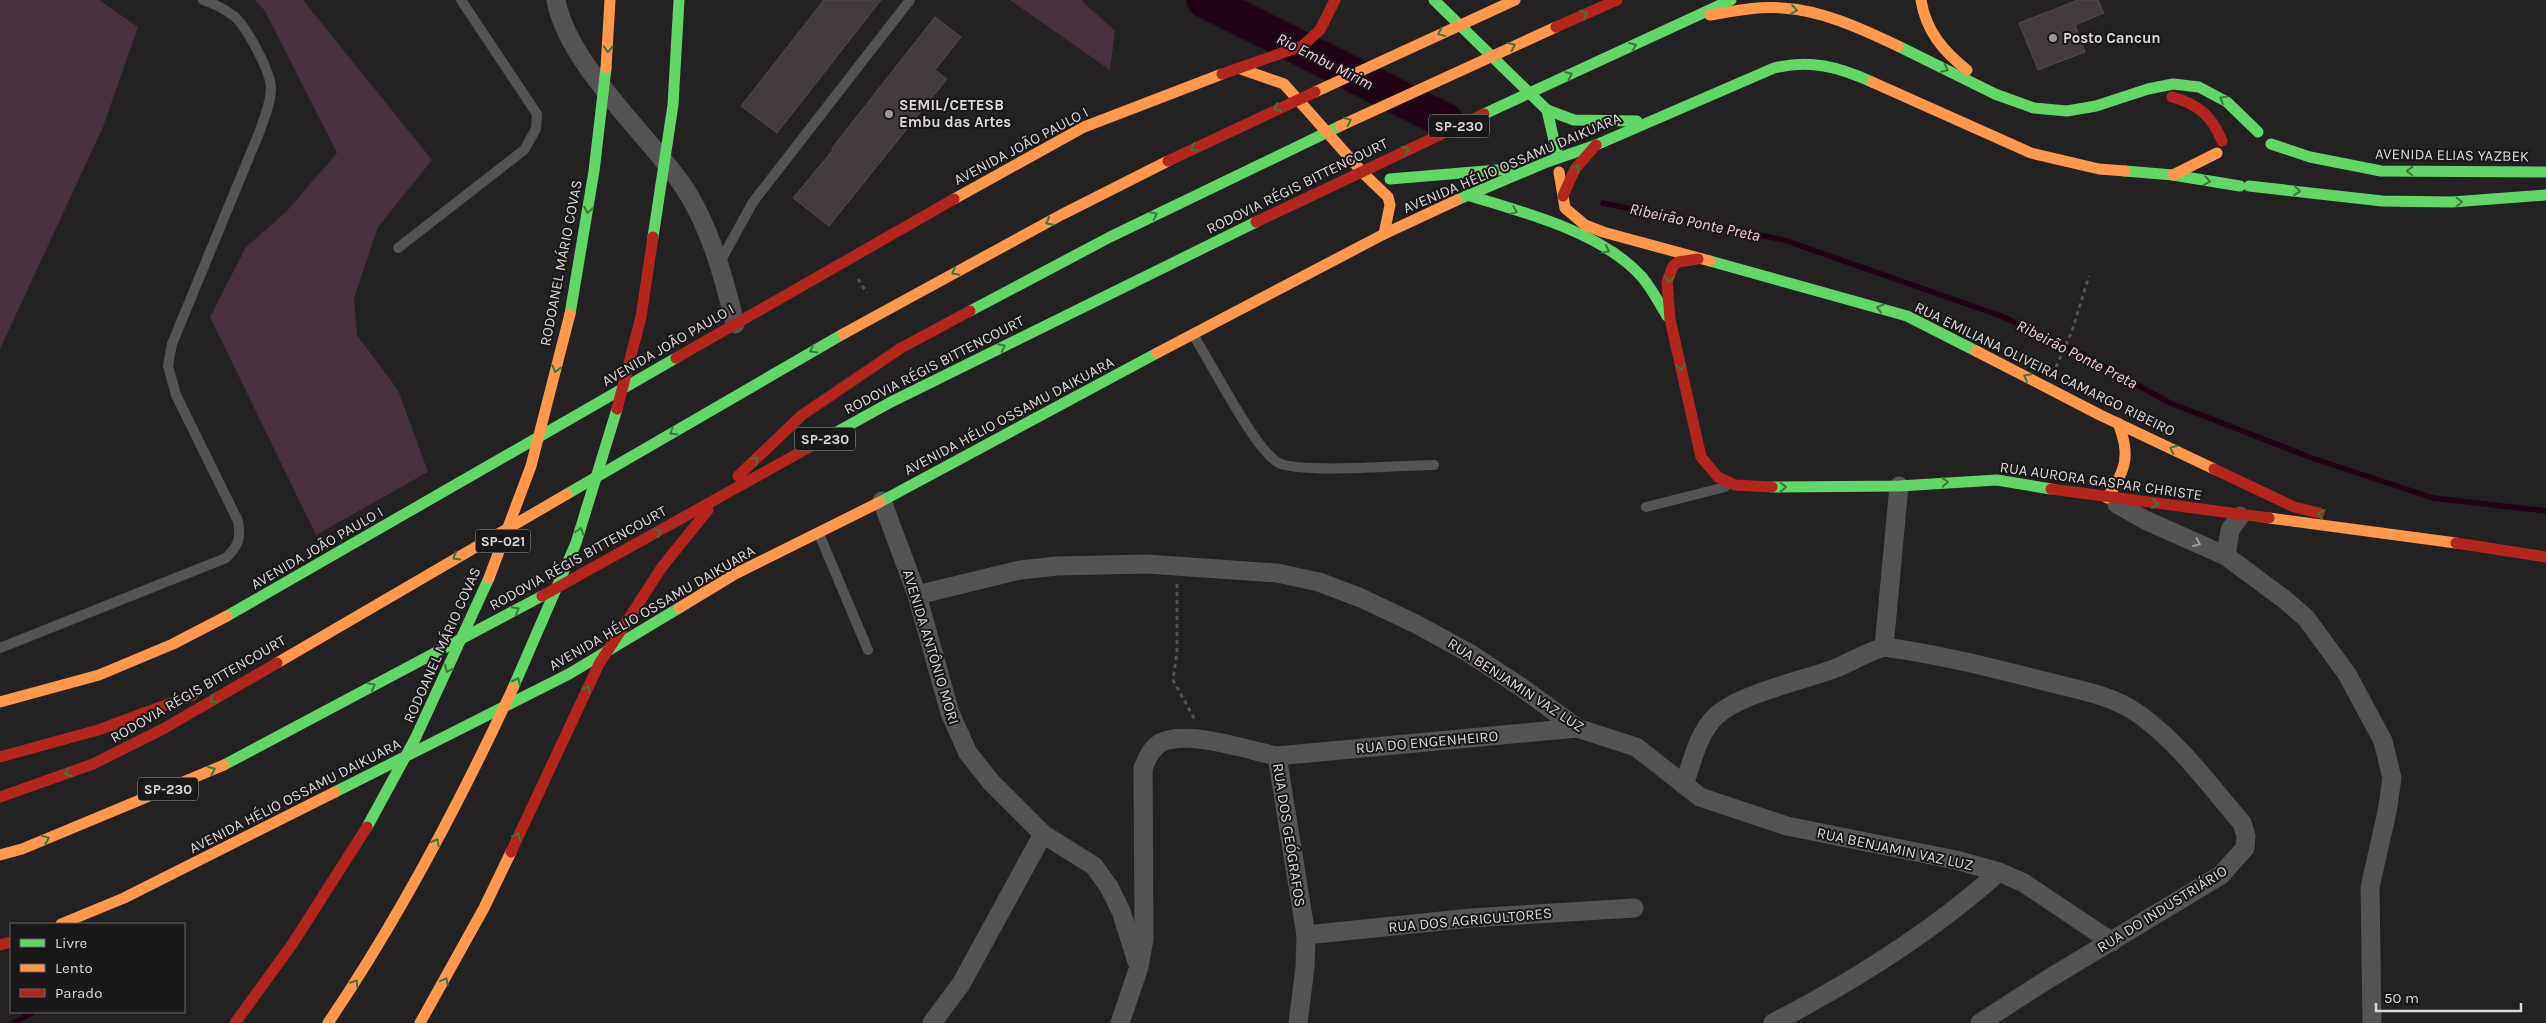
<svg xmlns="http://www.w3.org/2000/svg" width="2546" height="1023" font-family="Karla,sans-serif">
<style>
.green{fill:#472f3d}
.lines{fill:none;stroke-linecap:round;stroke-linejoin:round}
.stream{stroke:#200314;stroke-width:5.5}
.river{stroke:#200314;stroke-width:35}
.building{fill:#443b40;stroke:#4e4d4e}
.path{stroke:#545354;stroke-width:3;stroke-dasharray:4 4;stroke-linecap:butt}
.lane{stroke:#555354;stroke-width:10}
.street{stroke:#555354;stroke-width:19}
.fast{stroke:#63d668;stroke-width:11}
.slow{stroke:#ff974d;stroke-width:11}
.jam{stroke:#b3261e;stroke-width:11}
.oneway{stroke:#3e7640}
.oneway2{stroke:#9f9c9e}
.poi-dot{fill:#9b989a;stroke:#1a1718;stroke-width:2}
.labels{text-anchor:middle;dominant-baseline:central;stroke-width:4;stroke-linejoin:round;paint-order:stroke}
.shield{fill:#1a1718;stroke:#a19ea0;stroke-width:1}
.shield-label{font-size:14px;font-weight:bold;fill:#dbd8da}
.poi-label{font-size:15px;font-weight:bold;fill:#dbd8da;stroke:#1a1718;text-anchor:start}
.street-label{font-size:15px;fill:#dbd8da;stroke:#1a1718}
.water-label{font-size:16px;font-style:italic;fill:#fbcbe4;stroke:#1a1718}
</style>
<rect width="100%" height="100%" fill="#232122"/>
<g class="green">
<polygon points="0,0 99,0 138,27 103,127 0,349"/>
<polygon points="255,0 303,0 432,160 378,227 354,298 357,335 398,390 428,472 316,535 210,317 246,247 286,212 337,153 265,11"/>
<polygon points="1010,0 1081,0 1115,31 1110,70"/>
</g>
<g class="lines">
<g class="stream">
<polyline points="1603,203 1784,240 2001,316 2080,353 2168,402 2309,457 2433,498 2546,511"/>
<polyline points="13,1023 33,1012"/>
</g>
<polyline class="river" points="1204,0 1446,121"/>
</g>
<g class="building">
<polygon points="824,0 881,0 777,133 741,106"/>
<polygon points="2078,0 2098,0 2104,13 2075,25 2085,52 2038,70 2019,23"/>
<polygon points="935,17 961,37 935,70 947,79 829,226 793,198 833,150 832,148"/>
</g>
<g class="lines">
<g class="path">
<polyline points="858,279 867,293"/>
<polyline points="2056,367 2072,331 2089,276"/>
<polyline points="1177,584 1177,652 1173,680 1195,720"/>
</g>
<g class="lane">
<polyline points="398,248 524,150 536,129 537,114 461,0"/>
<polyline points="719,264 753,202 910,0"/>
<path d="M 1193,335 C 1211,362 1255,451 1279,463 C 1302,474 1404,465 1434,465"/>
<polyline points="1646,507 1725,487"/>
<polyline points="819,534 868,650"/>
<path d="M 0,648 L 226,558 C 239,545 241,538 238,521 L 176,395 L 168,366 L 172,344 L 259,133 C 264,118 271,103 271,88 C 271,72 246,26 234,16 C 224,9 213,3 203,0"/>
</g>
<g class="street">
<path d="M 556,0 C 567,62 644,131 681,183 C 709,223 724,277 735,324"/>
<polyline points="882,501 917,595 950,713 968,753 991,782 1043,834 1094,866 1109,887 1121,911 1137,962"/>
<polyline points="2117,504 2145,520 2226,556 2284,599 2306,618 2347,674 2383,741 2392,778 2387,812 2370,887 2372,1023"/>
<polyline points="2226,556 2230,530 2240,516"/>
<polyline points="917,595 1020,570 1057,566 1147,564 1277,573 1319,582 1361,598 1416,624 1469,653 1521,687 1577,728 1636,747 1700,797 1787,826 1956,860 1999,872 2024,883 2112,942"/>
<path d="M 1884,647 C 1937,654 1989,667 2040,680 C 2074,689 2112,694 2140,715 C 2180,744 2210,786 2242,823 L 2246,836 L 2245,848 L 2221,875 L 2045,981 L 1980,1023"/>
<polyline points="1277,756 1577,728"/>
<path d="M 1684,785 C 1692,762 1698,733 1716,716 C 1740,693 1806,680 1839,667 C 1854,660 1868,652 1884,647 L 1899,486"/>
<polyline points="1306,935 1471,918 1634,908"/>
<polyline points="932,1023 961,984 1043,834"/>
<path d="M 1120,1023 L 1139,967 L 1144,939 L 1143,768 C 1147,759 1151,749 1160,743 C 1187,729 1247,750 1277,756 L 1306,935 L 1305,967 L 1298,1023"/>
<path d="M 1773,1023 C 1854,981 1931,933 1999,872"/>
</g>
<g class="fast">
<polyline points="1434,0 1547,110 1558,158"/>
<polyline points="1898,46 1995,94 2034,108 2067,111 2096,106 2148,89 2173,84 2199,87 2227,102 2258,132"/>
<polyline points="1547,110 1574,120 1637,121"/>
<polyline points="1484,114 1731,0"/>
<polyline points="2271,144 2310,157 2381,171 2546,172"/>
<polyline points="2125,171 2173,175 2240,186"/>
<polyline points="1390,179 1509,169"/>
<polyline points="2249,186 2382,201 2452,202 2546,195"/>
<path d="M 1467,195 C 1523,212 1602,232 1642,277 C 1652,289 1659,303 1667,316"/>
<path d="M 1457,200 L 1547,162 L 1596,145 L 1774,68 C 1810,59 1839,67 1872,82"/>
<polyline points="653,237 673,105 679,0"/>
<polyline points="1710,261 1907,316 1976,351"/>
<polyline points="970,311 1110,237 1340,126"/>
<polyline points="570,314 594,171 606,68"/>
<polyline points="815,444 891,402 1256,222"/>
<polyline points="1772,487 1899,486 1997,480 2051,489"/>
<polyline points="567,494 843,334"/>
<polyline points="880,502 1157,353"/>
<polyline points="227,616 676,358"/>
<polyline points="513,688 576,543 617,409"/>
<polyline points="224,765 542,596"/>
<polyline points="335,792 569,674 679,608"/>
<polyline points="367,827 415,739 489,578"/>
</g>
<g class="slow">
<path d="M 1921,0 C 1926,31 1943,51 1967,70"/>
<path d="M 1710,15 C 1734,11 1758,6 1782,8 C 1822,10 1862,29 1898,46"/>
<polyline points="606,68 610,0"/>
<polyline points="1241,69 1284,84 1364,174 1388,197 1390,205 1384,234"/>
<polyline points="1872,82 2031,153 2099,169 2125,171"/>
<polyline points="1315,92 1515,0"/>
<polyline points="1340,126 1556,27"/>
<polyline points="1559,172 1565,208 1585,225 1603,232 1710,261"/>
<polyline points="2173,175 2217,153"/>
<polyline points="954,199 1084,127 1222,74"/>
<polyline points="843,334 1061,215 1168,161"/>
<polyline points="1976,351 2100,415 2214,469"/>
<polyline points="1157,353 1384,234 1457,200"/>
<path d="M 2107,498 C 2126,470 2131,455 2118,423"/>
<polyline points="2269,518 2456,543"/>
<polyline points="489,578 531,466 570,314"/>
<polyline points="679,608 735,574 880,502"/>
<polyline points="277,663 567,494"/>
<polyline points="0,702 99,675 173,644 227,616"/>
<polyline points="0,855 22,849 224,765"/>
<polyline points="61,924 124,898 335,792"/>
<path d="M 328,1023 C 400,917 459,804 513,688"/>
<polyline points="420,1023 484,908 511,852"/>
</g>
<g class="jam">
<polyline points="1556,27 1617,0"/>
<polyline points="1222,74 1302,46 1320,30 1335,0"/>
<path d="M 2172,97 C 2198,104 2212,116 2222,141"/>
<polyline points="1168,161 1315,92"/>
<polyline points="1563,196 1575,169 1596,145"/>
<polyline points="1256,222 1484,114"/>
<polyline points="1698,259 1678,262 1673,266 1667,282 1670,319 1701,457 1718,477 1735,485 1772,487"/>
<polyline points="676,358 954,199"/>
<polyline points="617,409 641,317 653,237"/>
<polyline points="2214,469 2294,507 2319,513"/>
<polyline points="738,476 802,415 901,348 970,311"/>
<polyline points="2051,489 2269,518"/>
<polyline points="2456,543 2546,557"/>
<polyline points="542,596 815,444"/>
<polyline points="0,757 98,730 193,695"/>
<polyline points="0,797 93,764 163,729 277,663"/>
<polyline points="511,852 599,664 662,567 708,510"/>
<polyline points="0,945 11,942"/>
<polyline points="235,1023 293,943 367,827"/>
</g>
</g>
<defs><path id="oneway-chevron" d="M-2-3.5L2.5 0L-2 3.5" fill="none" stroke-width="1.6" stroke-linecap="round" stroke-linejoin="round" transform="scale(1.25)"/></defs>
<g class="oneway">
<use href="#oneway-chevron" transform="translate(1794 10) rotate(9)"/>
<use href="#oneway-chevron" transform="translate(1584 14) rotate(-23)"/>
<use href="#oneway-chevron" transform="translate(1441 33) rotate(155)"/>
<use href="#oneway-chevron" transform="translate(1512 46) rotate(-25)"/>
<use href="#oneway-chevron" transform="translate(1633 46) rotate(-25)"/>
<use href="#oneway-chevron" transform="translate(608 49) rotate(93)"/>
<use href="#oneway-chevron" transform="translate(1945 69) rotate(26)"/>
<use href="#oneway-chevron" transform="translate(1569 75) rotate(-25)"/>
<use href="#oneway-chevron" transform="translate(2223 99) rotate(-149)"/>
<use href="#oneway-chevron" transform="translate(1277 108) rotate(155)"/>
<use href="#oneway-chevron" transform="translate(1348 121) rotate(-25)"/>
<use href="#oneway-chevron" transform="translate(1194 148) rotate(153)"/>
<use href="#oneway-chevron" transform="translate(1406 150) rotate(-25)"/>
<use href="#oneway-chevron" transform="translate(1576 168) rotate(-56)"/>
<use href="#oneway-chevron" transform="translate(2410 171) rotate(-179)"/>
<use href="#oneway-chevron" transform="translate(2207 181) rotate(8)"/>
<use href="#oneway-chevron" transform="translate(2297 191) rotate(6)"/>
<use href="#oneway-chevron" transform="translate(2459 202) rotate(-1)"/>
<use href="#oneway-chevron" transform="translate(588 210) rotate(100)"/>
<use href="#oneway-chevron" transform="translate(1514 211) rotate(21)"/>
<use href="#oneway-chevron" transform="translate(1154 215) rotate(-26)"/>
<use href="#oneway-chevron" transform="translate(1049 222) rotate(152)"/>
<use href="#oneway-chevron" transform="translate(1606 250) rotate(29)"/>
<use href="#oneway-chevron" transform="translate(955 272) rotate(152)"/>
<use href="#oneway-chevron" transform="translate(1669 279) rotate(101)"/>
<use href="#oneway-chevron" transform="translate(1880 308) rotate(-163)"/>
<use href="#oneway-chevron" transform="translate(1002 347) rotate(-26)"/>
<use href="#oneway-chevron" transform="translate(813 350) rotate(150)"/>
<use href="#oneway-chevron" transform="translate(1681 367) rotate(77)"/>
<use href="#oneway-chevron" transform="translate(556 369) rotate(104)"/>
<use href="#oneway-chevron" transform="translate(2027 377) rotate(-152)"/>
<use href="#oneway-chevron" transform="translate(673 432) rotate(150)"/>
<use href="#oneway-chevron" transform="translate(2173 449) rotate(-155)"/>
<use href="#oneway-chevron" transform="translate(755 460) rotate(-43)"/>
<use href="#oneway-chevron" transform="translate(1945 482) rotate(-5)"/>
<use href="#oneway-chevron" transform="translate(1783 487) rotate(-1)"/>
<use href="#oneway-chevron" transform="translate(2155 504) rotate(8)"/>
<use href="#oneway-chevron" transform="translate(2321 514) rotate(-166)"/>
<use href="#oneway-chevron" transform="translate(580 531) rotate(-72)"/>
<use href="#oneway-chevron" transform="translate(658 532) rotate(-29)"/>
<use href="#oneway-chevron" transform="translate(456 557) rotate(150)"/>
<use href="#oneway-chevron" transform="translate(516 610) rotate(-28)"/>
<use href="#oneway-chevron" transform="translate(448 669) rotate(115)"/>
<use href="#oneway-chevron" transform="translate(517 681) rotate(-65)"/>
<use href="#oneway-chevron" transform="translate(372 686) rotate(-28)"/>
<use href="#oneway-chevron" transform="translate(587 689) rotate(-64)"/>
<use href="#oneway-chevron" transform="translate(213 700) rotate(149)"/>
<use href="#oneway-chevron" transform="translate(212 770) rotate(-23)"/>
<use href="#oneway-chevron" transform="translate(68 773) rotate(160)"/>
<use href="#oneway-chevron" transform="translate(517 836) rotate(-65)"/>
<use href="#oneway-chevron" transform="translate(46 839) rotate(-22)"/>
<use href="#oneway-chevron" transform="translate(436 842) rotate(-61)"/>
<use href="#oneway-chevron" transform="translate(445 981) rotate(-62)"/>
<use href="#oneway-chevron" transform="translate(355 983) rotate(-57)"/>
</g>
<use class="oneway2" href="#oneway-chevron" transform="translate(2197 543) rotate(24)"/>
<g class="poi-dot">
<circle cx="2053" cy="38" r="5"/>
<circle cx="889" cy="114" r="5"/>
</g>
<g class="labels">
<g class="shield">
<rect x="1429" y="114.5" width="60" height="23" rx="4"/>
<rect x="795" y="427.5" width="60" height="23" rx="4"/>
<rect x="475.5" y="529.5" width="55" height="23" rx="4"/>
<rect x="138" y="777.5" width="60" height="23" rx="4"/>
</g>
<g class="shield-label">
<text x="1459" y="126">SP-230</text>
<text x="825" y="439">SP-230</text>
<text x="503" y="541">SP-021</text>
<text x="168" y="789">SP-230</text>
</g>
<g class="poi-label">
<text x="2063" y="38">Posto Cancun</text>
<text x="899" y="105">SEMIL/CETESB<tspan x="899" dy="17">Embu das Artes</tspan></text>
</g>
<g class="street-label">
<text transform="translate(1021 146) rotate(-28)">AVENIDA JOÃO PAULO I</text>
<text transform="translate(2452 155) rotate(1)">AVENIDA ELIAS YAZBEK</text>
<text transform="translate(1512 163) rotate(-23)">AVENIDA HÉLIO OSSAMU DAIKUARA</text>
<text transform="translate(1297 186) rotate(-26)">RODOVIA RÉGIS BITTENCOURT</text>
<text transform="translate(561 263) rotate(-79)">RODOANEL MÁRIO COVAS</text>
<text transform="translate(668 345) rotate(-30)">AVENIDA JOÃO PAULO I</text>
<text transform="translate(934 365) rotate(-27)">RODOVIA RÉGIS BITTENCOURT</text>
<text transform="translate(2045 369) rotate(26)">RUA EMILIANA OLIVEIRA CAMARGO RIBEIRO</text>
<text transform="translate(1009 416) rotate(-28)">AVENIDA HÉLIO OSSAMU DAIKUARA</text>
<text transform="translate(2101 481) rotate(8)">RUA AURORA GASPAR CHRISTE</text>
<text transform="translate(317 548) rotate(-30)">AVENIDA JOÃO PAULO I</text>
<text transform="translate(578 558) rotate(-29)">RODOVIA RÉGIS BITTENCOURT</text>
<text transform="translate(652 608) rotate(-30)">AVENIDA HÉLIO OSSAMU DAIKUARA</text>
<text transform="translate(442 645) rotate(-66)">RODOANEL MÁRIO COVAS</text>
<text transform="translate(931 647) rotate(73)">AVENIDA ANTÔNIO MORI</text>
<text transform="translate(1516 685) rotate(33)">RUA BENJAMIN VAZ LUZ</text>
<text transform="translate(198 689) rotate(-30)">RODOVIA RÉGIS BITTENCOURT</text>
<text transform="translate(1427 742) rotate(-5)">RUA DO ENGENHEIRO</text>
<text transform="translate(295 796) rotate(-27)">AVENIDA HÉLIO OSSAMU DAIKUARA</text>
<text transform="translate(1289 835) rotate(81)">RUA DOS GEÓGRAFOS</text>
<text transform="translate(1895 849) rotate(12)">RUA BENJAMIN VAZ LUZ</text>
<text transform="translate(2162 909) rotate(-32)">RUA DO INDUSTRIÁRIO</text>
<text transform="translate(1470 920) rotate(-5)">RUA DOS AGRICULTORES</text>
</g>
<g class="water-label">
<text transform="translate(1325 61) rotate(27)">Rio Embu Mirim</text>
<text transform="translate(1695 222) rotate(12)">Ribeirão Ponte Preta</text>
<text transform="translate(2077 354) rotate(27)">Ribeirão Ponte Preta</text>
</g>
</g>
<rect x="10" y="923" width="175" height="90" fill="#1a1718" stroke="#676466"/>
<rect x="20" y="939" width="25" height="8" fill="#63d668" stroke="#676466"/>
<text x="55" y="948" font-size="15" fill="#dbd8da">Livre</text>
<rect x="20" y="964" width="25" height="8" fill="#ff974d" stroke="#676466"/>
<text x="55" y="973" font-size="15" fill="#dbd8da">Lento</text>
<rect x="20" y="989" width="25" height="8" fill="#b3261e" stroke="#676466"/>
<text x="55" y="998" font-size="15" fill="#dbd8da">Parado</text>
<path d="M2376 1003v8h145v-8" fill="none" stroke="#dbd8da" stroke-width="2.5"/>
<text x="2384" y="1003" font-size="15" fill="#dbd8da" stroke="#1a1718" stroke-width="4" paint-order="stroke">50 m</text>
</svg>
